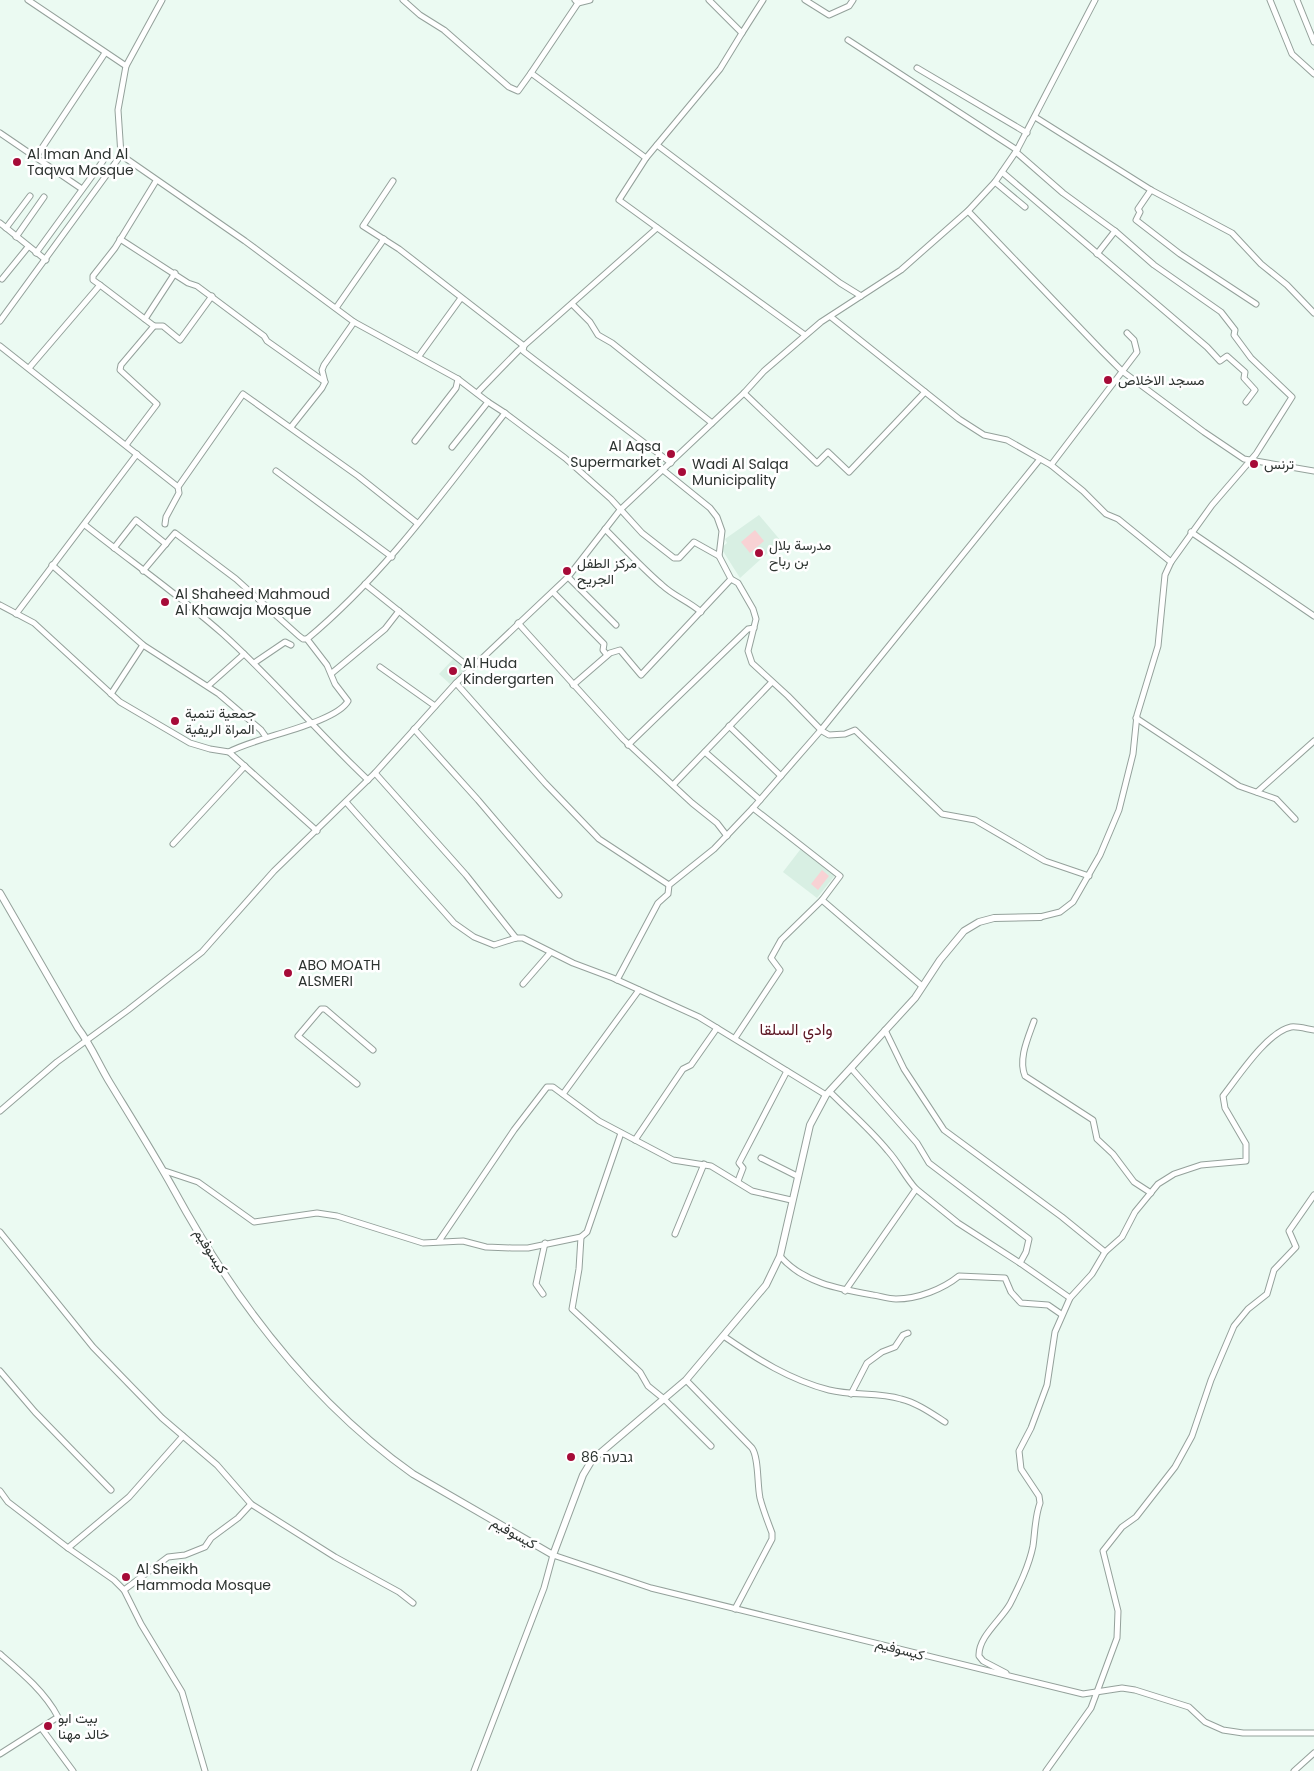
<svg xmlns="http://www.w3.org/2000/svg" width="1314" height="1771" font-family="Poppins,Vazirmatn,'Noto Sans Hebrew',sans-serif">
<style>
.built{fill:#d8efe3}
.garden{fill:#f8d2d4}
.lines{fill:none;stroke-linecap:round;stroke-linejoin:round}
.stream{stroke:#7d9a8c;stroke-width:1}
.minor-casing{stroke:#94a19b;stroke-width:7}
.tertiary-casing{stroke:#94a19b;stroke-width:8}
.minor{stroke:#fff;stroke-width:5}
.tertiary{stroke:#fff;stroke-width:6}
.poi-dot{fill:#a60b38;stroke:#fff;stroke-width:2}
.labels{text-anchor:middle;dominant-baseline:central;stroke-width:5;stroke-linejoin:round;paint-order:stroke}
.poi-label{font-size:14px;fill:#2d3330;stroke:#fff;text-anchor:start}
.street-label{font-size:14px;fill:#2d3330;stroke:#fff}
.quarter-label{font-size:16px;fill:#5b1622;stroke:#fff}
</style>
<rect width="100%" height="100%" fill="#ebfaf2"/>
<g class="built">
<polygon points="759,515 781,541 740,578 721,548 727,543 725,539"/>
<polygon points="455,657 467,668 450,684 439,674"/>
<polygon points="803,846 836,874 817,898 783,872"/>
</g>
<g class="garden">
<polygon points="755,530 764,541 750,553 741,542"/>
<polygon points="822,870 829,876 818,890 811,884"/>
</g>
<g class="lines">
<polyline class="stream" points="1311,28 1314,34"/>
<g class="minor-casing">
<g id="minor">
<polyline points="28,0 126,66 118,110 121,155 245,241 354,322 458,379 488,402 505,413 565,458 611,499 642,533 674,558 679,558 694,542 719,556"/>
<polyline points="403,0 420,15 444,30 509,87 518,91 531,73 646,158 619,200 805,335"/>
<polyline points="575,0 578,3 590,0"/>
<polyline points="709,0 742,33 763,0"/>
<polyline points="805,0 829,15 849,6 853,0"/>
<polyline points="1270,0 1292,54 1314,74"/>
<polyline points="1297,0 1314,42"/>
<polyline points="848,40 1017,150"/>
<polyline points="126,66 162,0"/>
<polyline points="917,68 1027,133"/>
<polyline points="531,73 578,3"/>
<polyline points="1035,117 1151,190 1232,233 1261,264 1287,285 1314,313"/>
<polyline points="0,133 82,189"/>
<polyline points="657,145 840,283 861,296"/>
<polyline points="1016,152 1063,193 1115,231 1154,265 1221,312 1235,330 1234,335 1251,358 1292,397 1256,454 1212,505 1171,562 1165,575 1158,646 1137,715 1133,754 1119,810 1100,855 1073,902 1060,912 1040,917"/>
<polyline points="36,157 105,53"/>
<polyline points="646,158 720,69 742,33"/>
<polyline points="1002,172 1207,347 1220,361 1227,356 1245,372 1244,378 1255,390 1246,402"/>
<polyline points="393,181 363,226 399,249 524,346 523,351 536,361 671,463"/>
<polyline points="995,182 1025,207"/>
<polyline points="1151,190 1138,209 1140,212 1136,220 1180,254 1256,304"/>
<polyline points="968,211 1102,351 1122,371 1204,432 1244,459 1314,471"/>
<polyline points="0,223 46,260"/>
<polyline points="6,228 30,196"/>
<polyline points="16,237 44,197"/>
<polyline points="120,239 188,283 197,286 264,336 267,341 325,382"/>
<polyline points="36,253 103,161"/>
<polyline points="1097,254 1115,231"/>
<polyline points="2,279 28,247"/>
<polyline points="100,285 154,326 163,326 180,340 212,296"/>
<polyline points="572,304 590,322 598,335 612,343 712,423"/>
<polyline points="336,308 384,239"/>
<polyline points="831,317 959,419 984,435 1007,440 1051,465 1083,491 1106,514 1118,519 1171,562"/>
<polyline points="145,319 175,273"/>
<polyline points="0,321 121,155"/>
<polyline points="0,346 178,487 179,493 166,517 165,524"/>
<polyline points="419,356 461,298"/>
<polyline points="29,368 100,285 93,280 93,276 115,248 156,181"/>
<polyline points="477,393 518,351 657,228"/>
<polyline points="744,393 817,463 828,452 849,472 925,392"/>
<polyline points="291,427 322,388 325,382 322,370 324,365 354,322"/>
<polyline points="415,441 456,388 458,379"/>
<polyline points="126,445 157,404 120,370 121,365 154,326"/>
<polyline points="452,447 488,402"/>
<polyline points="1051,465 1137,352 1134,340 1127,333"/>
<polyline points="663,470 710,508 717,517 722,531 719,556 731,579 738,583 753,609 756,619 748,651 752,663 788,696 822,731 829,735 845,734 855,730 942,814 975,820 1045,861 1089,876"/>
<polyline points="276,471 392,557"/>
<polyline points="178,487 243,394 358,476 417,523"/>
<path d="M 85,525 C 130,561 179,595 223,634 C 274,680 318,733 368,780"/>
<path d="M 605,529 C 624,548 642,568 662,585 C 675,597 687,600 701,612"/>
<polyline points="1191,532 1314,616"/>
<polyline points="114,548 136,520 166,544"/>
<polyline points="52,565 143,645 219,694 261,730 266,737"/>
<path d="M 143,571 L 175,533 L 236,579 L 299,636 L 303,639 L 307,639 L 327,665 L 335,684 L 348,701 C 335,724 255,737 229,752"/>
<polyline points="568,577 616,625"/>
<polyline points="365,584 470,668"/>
<polyline points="553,592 604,644 603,650 607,655"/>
<polyline points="0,605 34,623 120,702 190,743 210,749 229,752 317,831"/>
<polyline points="16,614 137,454"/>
<polyline points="518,623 623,739 692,803 717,823 727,836"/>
<path d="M 307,639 C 385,574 443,492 505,413"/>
<polyline points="254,663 285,642 291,645"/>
<polyline points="380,667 435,706"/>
<polyline points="332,673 385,629 399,611"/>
<polyline points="456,683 545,783 599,839 669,885"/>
<polyline points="573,685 610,653 620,650 641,675 731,579"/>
<polyline points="208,686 244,654"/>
<polyline points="111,694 143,645"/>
<polyline points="1136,718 1239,786 1276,799 1295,819"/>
<polyline points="729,726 781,776"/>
<polyline points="414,729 478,800 559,895"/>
<polyline points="628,745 748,629 754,628"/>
<polyline points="705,752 760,800"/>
<polyline points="375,773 466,875 516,938"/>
<polyline points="673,785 771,683"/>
<polyline points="1257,792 1314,741"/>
<polyline points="346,802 454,923 474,937 494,945 516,938 523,938 573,963 613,978 699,1017 826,1095"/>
<polyline points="753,808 821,730 1040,459"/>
<polyline points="173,844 245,766"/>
<polyline points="617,980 658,903 668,894 669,885 714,849 753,808 840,876 822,900 922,986"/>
<polyline points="523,984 550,953"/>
<path d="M 1034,1021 C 1028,1038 1018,1059 1025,1076 L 1093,1120 L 1097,1139 L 1113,1154 L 1134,1182 L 1151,1193"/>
<polyline points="885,1030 904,1069 944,1130 1062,1217 1105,1252"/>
<polyline points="735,1038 780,970 771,958 781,940 822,900"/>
<polyline points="851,1068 917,1143 929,1163 1029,1239 1026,1252 1020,1263 1070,1298"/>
<polyline points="357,1084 298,1036 321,1009 325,1009 373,1050"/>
<path d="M 830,1092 C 849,1111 871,1130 888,1151 C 899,1163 905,1177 916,1189 L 845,1291"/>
<polyline points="563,1094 639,990"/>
<polyline points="0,1111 57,1062 128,1010 202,952 274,871 375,773 456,683 568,577 620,510 744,393 764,371 821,322 901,270 968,211 995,182 1017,150 1095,0"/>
<polyline points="635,1140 683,1069 691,1065 717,1028"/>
<polyline points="761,1158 797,1176"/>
<polyline points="165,1171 198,1182 254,1222 317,1213 337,1216 423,1243 463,1241 486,1247 512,1248 528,1248 581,1237 587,1232 621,1133"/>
<polyline points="738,1181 743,1168 739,1163 787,1071"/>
<polyline points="916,1189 958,1223 1020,1263"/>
<polyline points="0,1232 93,1347 162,1418 217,1465 251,1504 335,1557 399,1592 413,1603"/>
<polyline points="675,1234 704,1164"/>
<polyline points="581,1237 579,1269 572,1309 640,1372 648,1386 664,1399 711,1446"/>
<polyline points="439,1241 514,1130 547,1087 553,1087 599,1121 673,1160 711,1166 752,1191 791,1200"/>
<path d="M 780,1256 C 803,1283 839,1289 873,1295 C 880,1296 888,1299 896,1299 C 918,1299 943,1289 959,1276 L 1005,1278 L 1011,1292 L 1021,1303 L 1048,1305 L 1061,1314"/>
<polyline points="543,1294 536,1284 545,1243"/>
<path d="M 725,1337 C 757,1359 790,1380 829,1390 C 853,1396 878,1392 901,1399 C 917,1403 931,1413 945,1422"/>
<polyline points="0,1371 35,1412 111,1490"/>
<path d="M 686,1380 L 752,1448 C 759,1458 757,1484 760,1498 C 763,1510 768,1522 772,1533 L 772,1539 L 735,1609"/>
<polyline points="851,1394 867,1363 882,1352 895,1347 903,1335 908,1333"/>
<polyline points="0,1491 8,1502 68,1548 114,1580 124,1590 141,1624 182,1692 205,1771"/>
<polyline points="68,1548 129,1497 183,1436"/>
<polyline points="124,1590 168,1557 185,1555 205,1547 211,1538 238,1518 251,1504"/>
<path d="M 0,1654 C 21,1672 45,1692 58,1717 L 0,1754"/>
<path d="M 1006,1673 L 983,1661 L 979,1656 C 978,1637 1001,1620 1010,1604 C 1019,1586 1029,1566 1033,1546 C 1035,1532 1035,1516 1040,1503 L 1039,1496 L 1021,1469 L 1019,1451 L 1031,1428 L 1047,1385 L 1055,1332 L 1070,1298 L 1092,1274 L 1105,1252 L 1122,1237 L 1135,1212 L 1158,1184 L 1174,1174 L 1201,1165 L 1246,1161 L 1246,1144 L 1225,1108 L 1223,1096 C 1238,1077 1267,1032 1291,1027 C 1297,1026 1307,1029 1314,1030"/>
<polyline points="42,1729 73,1771"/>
<polyline points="474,1771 544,1588 553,1555 651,1588 1083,1694 1122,1688 1135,1690 1189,1707 1205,1722 1223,1730 1243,1733 1314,1733"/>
<polyline points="1046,1771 1091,1708 1117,1638 1118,1611 1103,1551 1122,1527 1136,1517 1175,1467 1192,1436 1211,1380 1234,1326 1248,1309 1267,1294 1274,1270 1296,1247 1289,1231 1314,1195"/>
<polyline points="1294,1771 1314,1753"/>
</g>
</g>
<g class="tertiary-casing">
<path id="tertiary" d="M 0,893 L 78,1028 C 91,1045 99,1065 110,1083 C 132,1119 154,1154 174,1190 C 234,1300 310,1401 413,1474 L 553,1555 L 583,1475 L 592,1460 L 686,1380 L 766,1285 L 780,1256 L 810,1125 L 826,1095 L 915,998 L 940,960 L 964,931 L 979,922 L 994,918 L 1040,917"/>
</g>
<use href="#minor" class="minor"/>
<use href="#tertiary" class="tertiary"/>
</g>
<g class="poi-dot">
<circle cx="17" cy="162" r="5"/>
<circle cx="1108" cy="380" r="5"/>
<circle cx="671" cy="454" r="5"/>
<circle cx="1254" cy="464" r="5"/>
<circle cx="682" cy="472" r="5"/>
<circle cx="759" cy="553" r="5"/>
<circle cx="567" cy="571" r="5"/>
<circle cx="165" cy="602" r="5"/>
<circle cx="453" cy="671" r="5"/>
<circle cx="175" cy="721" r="5"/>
<circle cx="288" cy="973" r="5"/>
<circle cx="571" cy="1457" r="5"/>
<circle cx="126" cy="1577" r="5"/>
<circle cx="48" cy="1726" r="5"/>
</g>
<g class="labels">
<g class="poi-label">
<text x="27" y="154">Al Iman And Al<tspan x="27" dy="16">Taqwa Mosque</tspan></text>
<text x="1118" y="380">مسجد الاخلاص</text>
<text x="661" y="446" text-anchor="end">Al Aqsa<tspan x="661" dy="16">Supermarket</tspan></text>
<text x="692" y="464">Wadi Al Salqa<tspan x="692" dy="16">Municipality</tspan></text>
<text x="1264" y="464">ترنس</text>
<text x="769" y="545">مدرسة بلال<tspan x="769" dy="16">بن رباح</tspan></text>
<text x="577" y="563">مركز الطفل<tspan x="577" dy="16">الجريح</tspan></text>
<text x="175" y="594">Al Shaheed Mahmoud<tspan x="175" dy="16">Al Khawaja Mosque</tspan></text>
<text x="463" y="663">Al Huda<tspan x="463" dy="16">Kindergarten</tspan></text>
<text x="185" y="713">جمعية تنمية<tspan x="185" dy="16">المراة الريفية</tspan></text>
<text x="298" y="965">ABO MOATH<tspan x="298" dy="16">ALSMERI</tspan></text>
<text x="581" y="1457">גבעה 86</text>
<text x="136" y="1569">Al Sheikh<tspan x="136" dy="16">Hammoda Mosque</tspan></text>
<text x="58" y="1718">بيت ابو<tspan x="58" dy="16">خالد مهنا</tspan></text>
</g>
<g class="street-label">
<text transform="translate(211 1251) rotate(58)">كيسوفيم</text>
<text transform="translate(514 1533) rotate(29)">كيسوفيم</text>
<text transform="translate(900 1649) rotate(15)">كيسوفيم</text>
</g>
<g class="quarter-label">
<text x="796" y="1029">وادي السلقا</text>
</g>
</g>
</svg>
